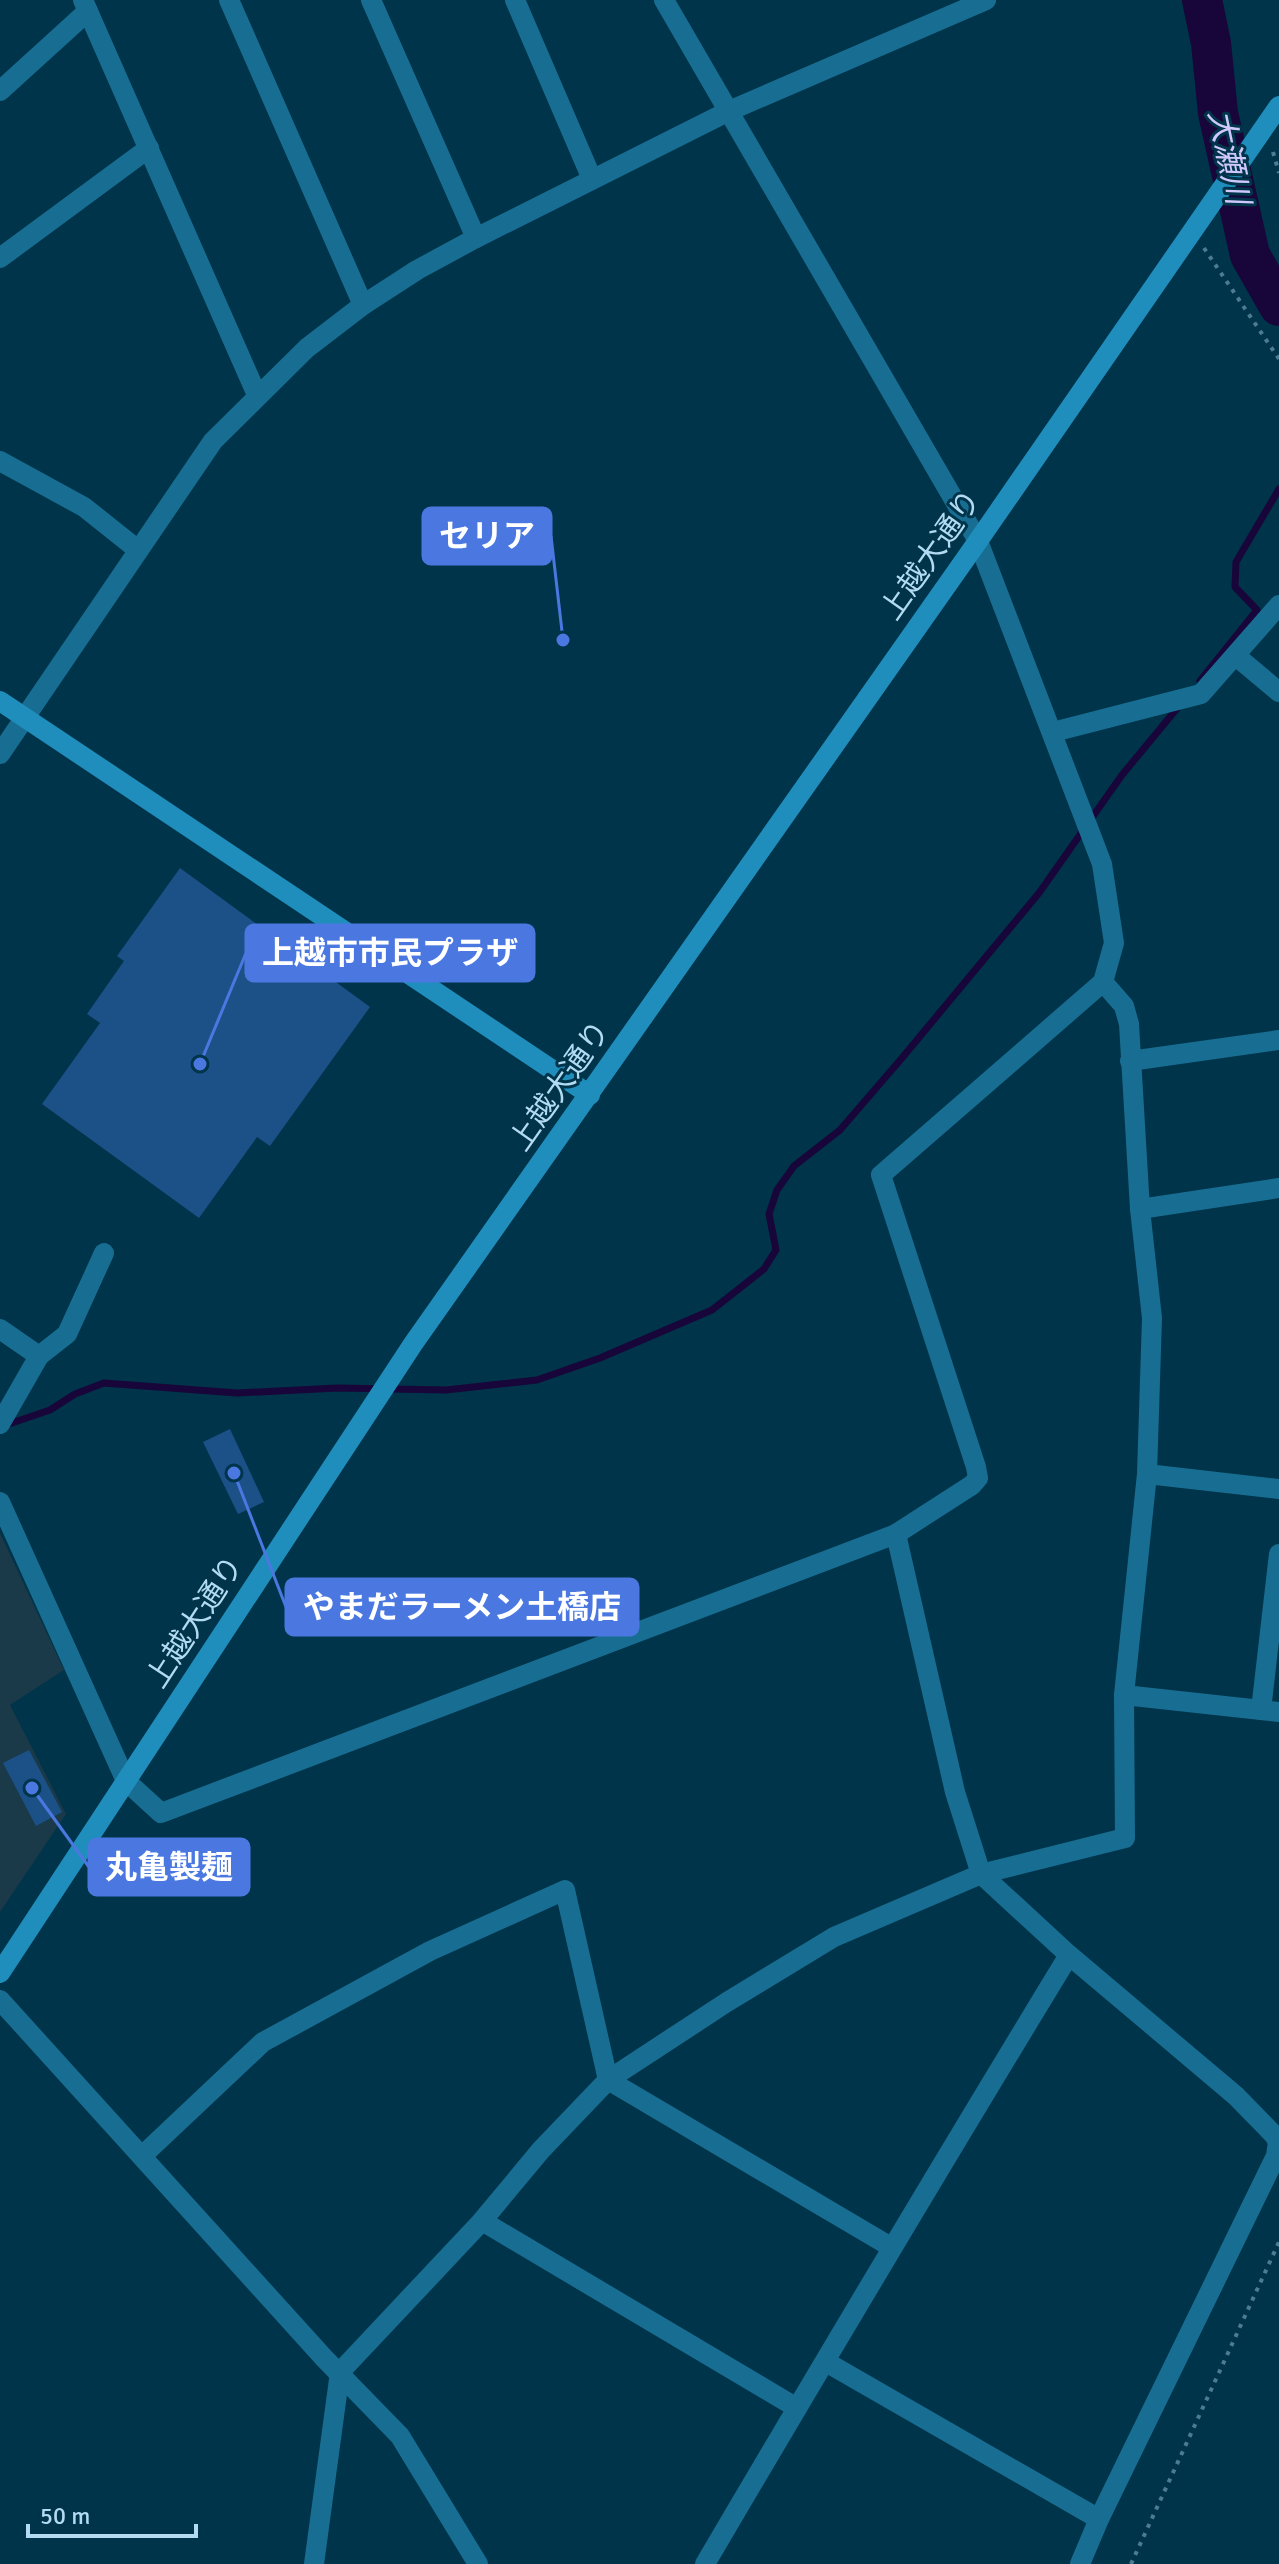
<svg xmlns="http://www.w3.org/2000/svg" width="1279" height="2564" font-family="Signika,'Noto Sans JP',sans-serif">
<style>
.built{fill:#1a3949}
.lines{fill:none;stroke-linecap:round;stroke-linejoin:round}
.stream{stroke:#180539;stroke-width:7}
.river{stroke:#180539;stroke-width:40}
.building{fill:#1c5188}
.path{stroke:#4c7b92;stroke-width:4;stroke-dasharray:4 6;stroke-linecap:butt}
.street{stroke:#186e92;stroke-width:20}
.secondary{stroke:#208ebc;stroke-width:20}
.labels{text-anchor:middle;dominant-baseline:central;stroke-width:6;stroke-linejoin:round;paint-order:stroke}
.street-label{font-size:30px;fill:#b2dbf2;stroke:#00344a}
.water-label{font-size:32px;font-style:italic;fill:#d0c8fd;stroke:#00344a}
.leader{fill:none;stroke:#4a78e0;stroke-width:3}
.callout-dot{fill:#4a78e0;stroke:#00344a;stroke-width:3}
.callout{fill:#4a78e0;stroke:#4a78e0;stroke-width:3}
.callout-label{font-size:32px;text-anchor:middle;font-weight:bold;fill:#fff}
</style>
<rect width="100%" height="100%" fill="#00344a"/>
<polygon class="built" points="0,1533 64,1670 10,1705 66,1814 0,1912"/>
<g class="lines">
<g class="stream">
<polyline points="1200,681 1257,610 1235,587 1236,562 1279,489"/>
<polyline points="6,1425 50,1410 75,1394 104,1383 237,1393 337,1388 446,1390 537,1380 600,1358 712,1310 764,1269 776,1250 769,1214 777,1190 794,1166 840,1130 902,1058 1039,893 1122,775 1179,706"/>
</g>
<polyline class="river" points="1202,0 1211,43 1218,113 1250,255 1279,306"/>
</g>
<g class="building">
<polygon points="180,868 370,1007 270,1146 257,1137 199,1218 42,1104 100,1023 87,1014 124,961 117,956"/>
<polygon points="230,1429 264,1502 238,1514 203,1442"/>
<polygon points="29,1750 62,1812 36,1826 3,1763"/>
</g>
<g class="lines">
<g class="path">
<polyline points="1273,152 1279,173"/>
<polyline points="1204,248 1279,359"/>
<polyline points="1131,2564 1279,2242"/>
</g>
<g class="street">
<polyline points="83,0 257,395"/>
<polyline points="229,0 363,305"/>
<polyline points="371,0 476,238"/>
<polyline points="515,0 592,179"/>
<polyline points="0,91 88,11"/>
<polyline points="0,258 149,148"/>
<polyline points="0,461 84,507 138,550"/>
<polyline points="1236,656 1279,692"/>
<polyline points="1053,732 1201,694 1279,605"/>
<polyline points="0,754 213,441 307,348 363,305 417,270 476,238 729,111 986,0"/>
<polyline points="1103,982 1124,1006 1129,1024 1140,1209 1152,1318 1147,1474 1279,1489"/>
<polyline points="1130,1061 1279,1040"/>
<polyline points="1140,1209 1279,1188"/>
<polyline points="0,1329 39,1356 0,1424"/>
<polyline points="39,1356 67,1334 104,1253"/>
<polyline points="1147,1474 1124,1695 1261,1710"/>
<polyline points="0,1502 126,1781 161,1813 896,1534 972,1485 978,1478 976,1467 881,1175 1103,982 1114,943 1102,864 978,541 664,0"/>
<polyline points="896,1534 955,1792 981,1874 1069,1955 1236,2096 1274,2135 1278,2142 1276,2156 1099,2519 1080,2564"/>
<polyline points="1279,1554 1261,1710 1279,1712"/>
<polyline points="0,2000 324,2358 400,2436 478,2564"/>
<polyline points="142,2156 263,2042 430,1951 565,1890 608,2080 891,2247"/>
<polyline points="482,2221 797,2408"/>
<polyline points="826,2362 1099,2519"/>
<polyline points="314,2564 340,2372 482,2221 541,2150 608,2080 727,2002 834,1937 981,1874 1125,1838 1124,1695"/>
<path d="M 705,2564 C 825,2360 946,2157 1069,1955"/>
</g>
<g class="secondary">
<polyline points="0,701 590,1095"/>
<polyline points="0,1973 413,1344 978,541 1279,106"/>
</g>
</g>
<g class="labels">
<g class="street-label">
<text transform="translate(931 555) rotate(-55)">上越大通り</text>
<text transform="translate(560 1086) rotate(-55)">上越大通り</text>
<text transform="translate(195 1622) rotate(-57)">上越大通り</text>
</g>
<g class="water-label">
<text transform="translate(1229 157) rotate(78)">大瀬川</text>
</g>
</g>
<path class="leader" d="M563 640L551 536M200 1064L246 953M234 1473L286 1607M32 1788L89 1867"/>
<g class="callout-dot">
<circle cx="563" cy="640" r="8"/>
<circle cx="200" cy="1064" r="8"/>
<circle cx="234" cy="1473" r="8"/>
<circle cx="32" cy="1788" r="8"/>
</g>
<g class="callout">
<rect x="423" y="508" width="128" height="56" rx="8"/>
<rect x="246" y="925" width="288" height="56" rx="8"/>
<rect x="286" y="1579" width="352" height="56" rx="8"/>
<rect x="89" y="1839" width="160" height="56" rx="8"/>
</g>
<g class="callout-label">
<text x="487" y="547">セリア</text>
<text x="390" y="964">上越市市民プラザ</text>
<text x="462" y="1618">やまだラーメン土橋店</text>
<text x="169" y="1878">丸亀製麺</text>
</g>
<path d="M28 2524v12h168v-12" fill="none" stroke="#b2dbf2" stroke-width="4"/>
<text x="40" y="2524" font-size="24" fill="#b2dbf2" stroke="#00344a" stroke-width="6" paint-order="stroke">50 m</text>
</svg>
